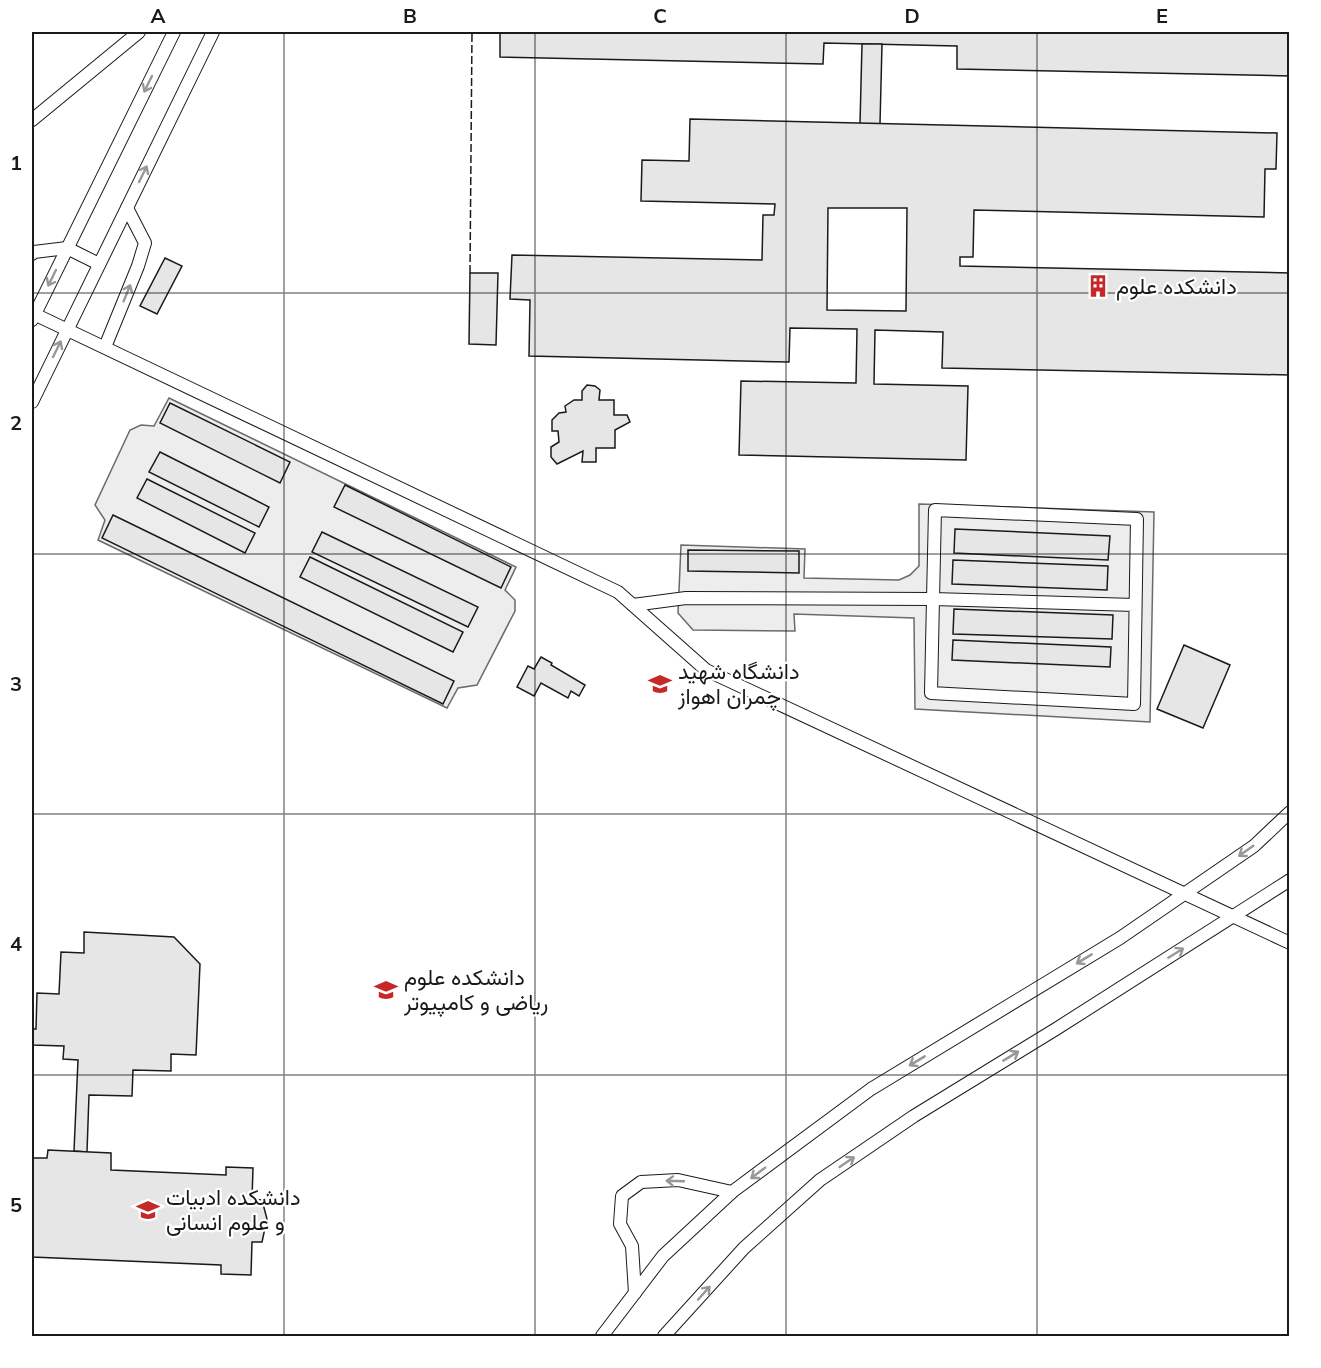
<svg xmlns="http://www.w3.org/2000/svg" width="1321" height="1368" font-family="Mulish,Vazirmatn,sans-serif">
<style>
.parking{fill:#ededed;stroke:#6a6a6a;stroke-width:1.5}
.building{fill:#e6e6e6;stroke:#1a1a1a;stroke-width:1.5;fill-rule:evenodd}
.lines{fill:none;stroke-linecap:round;stroke-linejoin:round}
.lane-casing{stroke:#1a1a1a;stroke-width:14}
.lane{stroke:#fff;stroke-width:12}
.fence{stroke:#1a1a1a;stroke-width:1.5;stroke-dasharray:8 3;stroke-linecap:butt}
.oneway{stroke:#989898}
.grid{fill:none;stroke:#1a1a1a;stroke-width:1.5;stroke-opacity:0.55}
.labels{text-anchor:middle;dominant-baseline:central;stroke-width:4.5;stroke-linejoin:round;paint-order:stroke}
.poi-label{font-size:22px;fill:#1a1a1a;stroke:#fff;text-anchor:start}
.neatline{fill:none;stroke:#1a1a1a;stroke-width:2}
.grid-label{font-size:20px;text-anchor:middle;font-weight:bold;fill:#1a1a1a}
</style>
<rect width="100%" height="100%" fill="#fff"/>
<g class="parking">
<polygon points="169,398 516,567 505,590 515,600 515,611 477,685 458,688 447,708 98,540 105,520 95,505 130,430 141,425 154,426"/>
<polygon points="919,504 1154,512 1150,722 915,709 914,618 794,614 795,631 693,630 678,613 681,545 805,549 804,578 899,580 910,575 919,566"/>
</g>
<g class="building">
<polygon points="500,32 1290,32 1290,76 957,69 957,46 824,43 823,64 500,57"/>
<polygon points="862,44 882,44 880,124 860,124"/>
<path d="M 690,119 L 1277,133 L 1276,169 L 1265,169 L 1264,217 L 974,210 L 973,257 L 960,257 L 960,266 L 1290,273 L 1290,375 L 942,368 L 943,332 L 875,330 L 874,384 L 968,386 L 966,460 L 739,455 L 741,381 L 856,383 L 857,329 L 790,328 L 789,362 L 529,356 L 530,300 L 510,299 L 512,255 L 762,260 L 763,215 L 774,215 L 775,204 L 641,201 L 642,160 L 689,161 ZM 828,208 L 907,208 L 906,311 L 827,310 Z"/>
<polygon points="165,258 182,266 157,314 140,306"/>
<polygon points="470,273 498,273 496,345 469,344"/>
<polygon points="587,385 595,386 600,390 599,400 614,400 614,415 627,415 630,422 615,430 615,448 596,448 596,462 582,462 583,451 557,464 551,457 551,447 559,442 558,431 552,431 552,420 559,413 566,412 565,406 574,400 582,400 582,391"/>
<polygon points="170,403 290,462 280,483 160,423"/>
<polygon points="160,452 269,507 259,527 149,472"/>
<polygon points="147,479 255,533 245,553 137,498"/>
<polygon points="345,485 511,567 501,588 334,507"/>
<polygon points="113,515 454,681 443,704 102,538"/>
<polygon points="955,529 1110,536 1108,560 954,553"/>
<polygon points="322,532 478,607 468,627 312,552"/>
<polygon points="688,550 799,551 799,573 688,571"/>
<polygon points="310,557 463,632 453,652 300,577"/>
<polygon points="953,560 1108,566 1107,590 952,584"/>
<polygon points="954,609 1113,615 1112,639 953,634"/>
<polygon points="953,640 1111,647 1110,667 952,660"/>
<polygon points="1184,645 1230,665 1203,728 1157,709"/>
<polygon points="541,657 552,663 551,665 585,685 579,696 571,691 568,698 541,683 534,696 517,687 528,666 534,669"/>
<polygon points="84,932 174,937 200,964 196,1055 171,1054 171,1071 133,1070 132,1096 89,1095 87,1152 74,1151 78,1060 63,1059 64,1046 32,1045 32,1029 36,1029 37,993 59,994 61,952 84,953"/>
<polygon points="48,1150 111,1153 111,1170 226,1175 226,1167 253,1168 252,1199 262,1200 267,1219 262,1242 252,1242 251,1275 221,1274 221,1265 32,1257 32,1158 47,1158"/>
</g>
<g class="lines">
<g class="lane-casing">
<g id="lane">
<polyline points="32,120 139,32"/>
<polyline points="32,254 34,252 67,248 99,264"/>
<polyline points="34,314 618,592 706,670 1290,943"/>
<polyline points="32,320 174,32"/>
<polyline points="105,347 138,266 145,243 127,208"/>
<polyline points="32,402 213,32"/>
<polyline points="633,605 686,598 933,599 931,693 1134,704 1137,519 935,510 933,599 1135,605"/>
<polyline points="635,1293 632,1246 620,1224 622,1196 641,1182 678,1180 732,1192"/>
<polyline points="602,1336 663,1256 732,1192 871,1089 1120,938 1254,846 1290,812"/>
<polyline points="664,1336 744,1248 820,1180 914,1116 1056,1029 1290,880"/>
</g>
</g>
<use href="#lane" class="lane"/>
<polyline class="fence" points="470,273 472,32"/>
</g>
<defs><path id="oneway-shaft" d="M-6 0H5M1.5-3L5.5 0L1.5 3" fill="none" stroke-width="1.6" stroke-linecap="round" stroke-linejoin="round" transform="scale(1.5)"/></defs>
<g class="oneway">
<use href="#oneway-shaft" transform="translate(148 84) rotate(116)"/>
<use href="#oneway-shaft" transform="translate(143 174) rotate(-64)"/>
<use href="#oneway-shaft" transform="translate(52 278) rotate(116)"/>
<use href="#oneway-shaft" transform="translate(127 293) rotate(-68)"/>
<use href="#oneway-shaft" transform="translate(57 349) rotate(-64)"/>
<use href="#oneway-shaft" transform="translate(1246 851) rotate(145)"/>
<use href="#oneway-shaft" transform="translate(1176 953) rotate(-32)"/>
<use href="#oneway-shaft" transform="translate(1084 959) rotate(149)"/>
<use href="#oneway-shaft" transform="translate(1011 1056) rotate(-31)"/>
<use href="#oneway-shaft" transform="translate(917 1061) rotate(149)"/>
<use href="#oneway-shaft" transform="translate(847 1162) rotate(-34)"/>
<use href="#oneway-shaft" transform="translate(758 1173) rotate(143)"/>
<use href="#oneway-shaft" transform="translate(675 1181) rotate(-178)"/>
<use href="#oneway-shaft" transform="translate(704 1293) rotate(-48)"/>
</g>
<path class="grid" d="M 284,32 L 284,1336M 535,32 L 535,1336M 786,32 L 786,1336M 1037,32 L 1037,1336M 32,293 L 1290,293M 32,554 L 1290,554M 32,814 L 1290,814M 32,1075 L 1290,1075"/>
<defs>
<g id="building-bare" transform="scale(1.8)"><path d="M-4-6H4V6H1V3H-1V6H-4ZM-2.5-4.3h1.7v1.8h-1.7ZM.8-4.3h1.7v1.8H.8ZM-2.5-1h1.7V.8h-1.7ZM.8-1h1.7V.8H.8Z" fill="#c62828" stroke="#fff" stroke-width="2.5" paint-order="stroke"/></g>
<g id="university-bare" transform="scale(1.8)"><path d="M0-5L7-2L0 1L-7-2ZM-4 1L0 2.5L4 1V4Q0 6-4 4Z" fill="#c62828" stroke="#fff" stroke-width="2.5" paint-order="stroke"/></g>
</defs>
<g fill-rule="evenodd">
<use href="#building-bare" x="1098" y="286"/>
<use href="#university-bare" x="660" y="684"/>
<use href="#university-bare" x="386" y="990"/>
<use href="#university-bare" x="148" y="1210"/>
</g>
<g class="labels">
<g class="poi-label">
<text x="1116" y="286">دانشکده علوم</text>
<text x="678" y="671">دانشگاه شهید<tspan x="678" dy="25">چمران اهواز</tspan></text>
<text x="404" y="977">دانشکده علوم<tspan x="404" dy="25">ریاضی و کامپیوتر</tspan></text>
<text x="166" y="1197">دانشکده ادبیات<tspan x="166" dy="25">و علوم انسانی</tspan></text>
</g>
</g>
<rect width="1321" height="1368" fill="none" stroke="#ffffff" stroke-width="66"/>
<rect x="33" y="33" width="1255" height="1302" class="neatline"/>
<g class="grid-label">
<text x="158" y="23">A</text>
<text x="410" y="23">B</text>
<text x="660" y="23">C</text>
<text x="912" y="23">D</text>
<text x="1162" y="23">E</text>
<text x="16" y="170">1</text>
<text x="16" y="430">2</text>
<text x="16" y="691">3</text>
<text x="16" y="951">4</text>
<text x="16" y="1212">5</text>
</g>
</svg>
